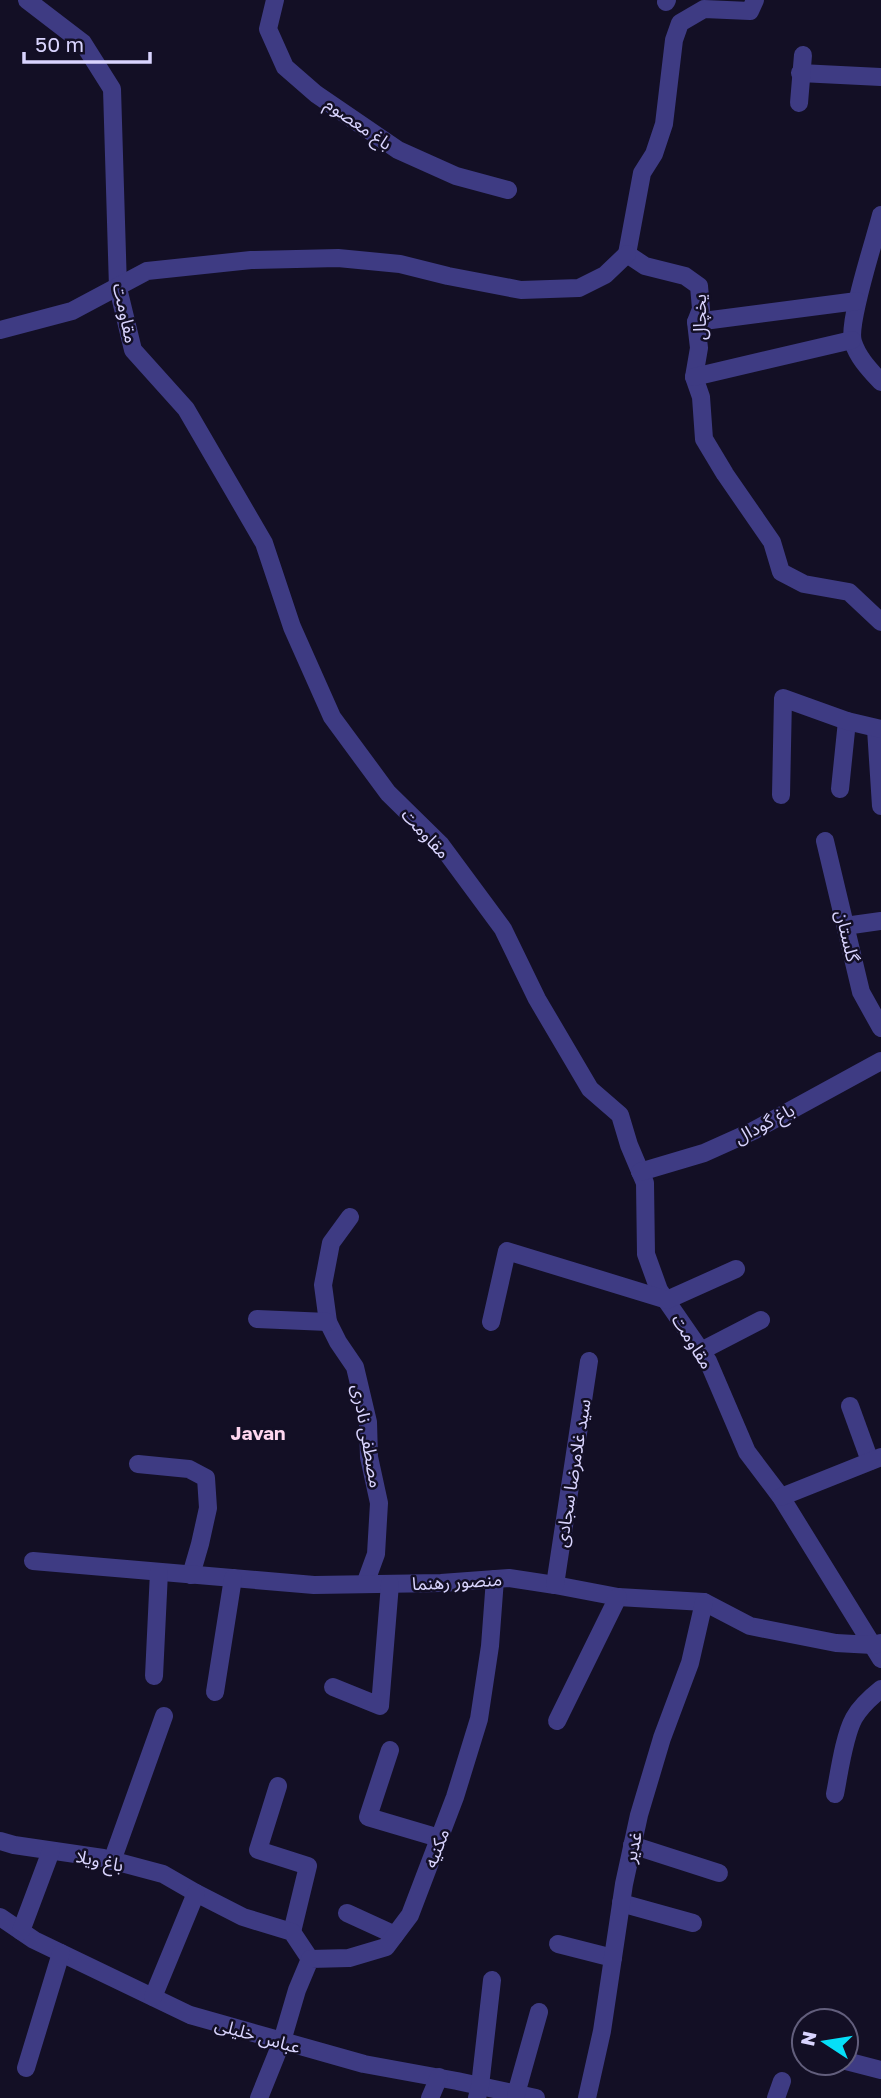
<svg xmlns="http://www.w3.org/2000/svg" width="881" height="2098" font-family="'Golos Text','Noto Sans Arabic',sans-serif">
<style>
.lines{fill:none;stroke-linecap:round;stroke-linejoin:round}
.minor{stroke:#3e3b83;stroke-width:18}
.labels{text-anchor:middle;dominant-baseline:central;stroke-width:5;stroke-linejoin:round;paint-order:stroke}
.street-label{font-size:18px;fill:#d9d4fe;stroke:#130f25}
.neighbourhood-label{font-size:19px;font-weight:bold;fill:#fed6ef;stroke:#130f25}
</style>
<rect width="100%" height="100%" fill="#130f25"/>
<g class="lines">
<g class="minor">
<polyline points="27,0 83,43 112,89 118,288 133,350 186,409 264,543 292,627 332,717 388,793 441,845 503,929 537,999 590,1089 620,1115 629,1145 645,1183 646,1254 659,1290 708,1361 747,1452 781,1497 881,1659"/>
<polyline points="275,0 268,29 285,67 316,94 398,150 456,176 508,190"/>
<polyline points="755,0 750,11 704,9 680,23 674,40 664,124 654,154 642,173 627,254 645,266 685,276 699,286 701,309 696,322 699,348 694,377 701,397 704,439 725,474 772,542 781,572 804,584 849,592 881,622"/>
<polyline points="666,2 667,0"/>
<polyline points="800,73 881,77"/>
<polyline points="799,103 803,55"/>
<path d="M 881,215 C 875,239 847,323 853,342 C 858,358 870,370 881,382"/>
<polyline points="696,322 857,301"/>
<polyline points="0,330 72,311 147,271 251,260 338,258 400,264 448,276 521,290 579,288 605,275 627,254"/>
<polyline points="694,377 852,340"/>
<polyline points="876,729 881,806"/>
<polyline points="840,789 847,721"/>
<polyline points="781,795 783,698 847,721 881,729"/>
<polyline points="825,841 861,992 881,1028"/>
<polyline points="845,926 881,921"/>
<polyline points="640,1172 704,1153 753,1131 881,1061"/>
<polyline points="350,1217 331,1243 323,1285 328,1322 338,1342 355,1367 368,1422 369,1457 379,1503 376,1554 365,1584"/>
<polyline points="257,1319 328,1322"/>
<polyline points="491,1322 507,1251 667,1300 736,1269"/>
<polyline points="701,1351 761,1320"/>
<polyline points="850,1406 870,1461"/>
<polyline points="138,1464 189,1469 206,1478 208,1508 200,1544 191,1575"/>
<polyline points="781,1497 881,1457"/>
<polyline points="33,1561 314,1585 441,1583 509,1578 555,1585 618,1597 704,1602 750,1626 836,1643 873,1645 881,1643"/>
<polyline points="555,1585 589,1361"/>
<polyline points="154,1676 159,1572"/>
<polyline points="333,1687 380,1706 390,1584"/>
<polyline points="215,1692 233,1578"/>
<polyline points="557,1721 618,1597"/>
<polyline points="390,1750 368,1817 439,1838"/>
<polyline points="278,1786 258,1850 308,1866 292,1932"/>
<path d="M 835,1794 C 839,1774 844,1736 854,1718 C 860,1707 871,1697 881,1689"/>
<polyline points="0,1841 14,1845 103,1858 163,1874 196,1893 243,1917 292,1932 310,1959"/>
<polyline points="632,1845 719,1873"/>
<polyline points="112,1861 164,1716"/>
<polyline points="621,1903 693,1923"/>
<polyline points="347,1913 395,1935"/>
<polyline points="0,1917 34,1940 190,2015 364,2064 457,2081 536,2098"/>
<polyline points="21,1931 51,1851"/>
<polyline points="558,1944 613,1958"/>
<polyline points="153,1997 196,1893"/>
<polyline points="846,2061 881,2070"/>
<polyline points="26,2068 61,1953"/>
<polyline points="516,2094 539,2012"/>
<polyline points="259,2098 282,2041 297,1990 310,1959 349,1958 386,1947 410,1915 455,1797 479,1719 490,1646 495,1579"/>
<polyline points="430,2098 439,2077"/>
<polyline points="477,2098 480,2086 492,1980"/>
<polyline points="587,2098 602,2031 624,1884 639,1815 662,1738 690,1663 704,1602"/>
<polyline points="776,2098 782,2081"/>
</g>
</g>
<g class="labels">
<g class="street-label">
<text transform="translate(359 123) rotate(35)">باغ معصوم</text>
<text transform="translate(126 313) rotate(78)">مقاومت</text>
<text transform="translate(699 317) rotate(-90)">یخچال</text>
<text transform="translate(426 833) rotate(47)">مقاومت</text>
<text transform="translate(848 936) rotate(77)">گلستان</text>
<text transform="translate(764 1123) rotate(-28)">باغ گودال</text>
<text transform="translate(693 1341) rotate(58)">مقاومت</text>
<text transform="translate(368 1436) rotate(80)">مصطفی نادری</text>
<text transform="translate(572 1473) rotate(-81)">سید غلامرضا سجادی</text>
<text transform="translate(457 1581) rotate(-3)">منصور رهنما</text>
<text transform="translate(632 1847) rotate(-78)">غدیر</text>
<text transform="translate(436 1848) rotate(-69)">مکنیه</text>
<text transform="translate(100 1860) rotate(12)">باغ ویلا</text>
<text transform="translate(258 2035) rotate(16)">عباس خلیلی</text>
</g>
<g class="neighbourhood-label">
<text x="258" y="1432">Javan</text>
</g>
</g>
<g transform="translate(825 2042) rotate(282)"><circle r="33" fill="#130f25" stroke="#625e7c" stroke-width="2"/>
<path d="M0-5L12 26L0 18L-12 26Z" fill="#06dff8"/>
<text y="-10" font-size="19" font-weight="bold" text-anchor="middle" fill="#d9d4fe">N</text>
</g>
<path d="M24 52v10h126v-10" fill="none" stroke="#d9d4fe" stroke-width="3.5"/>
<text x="35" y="52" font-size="21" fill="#d9d4fe" stroke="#130f25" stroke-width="5" paint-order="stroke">50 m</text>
</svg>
